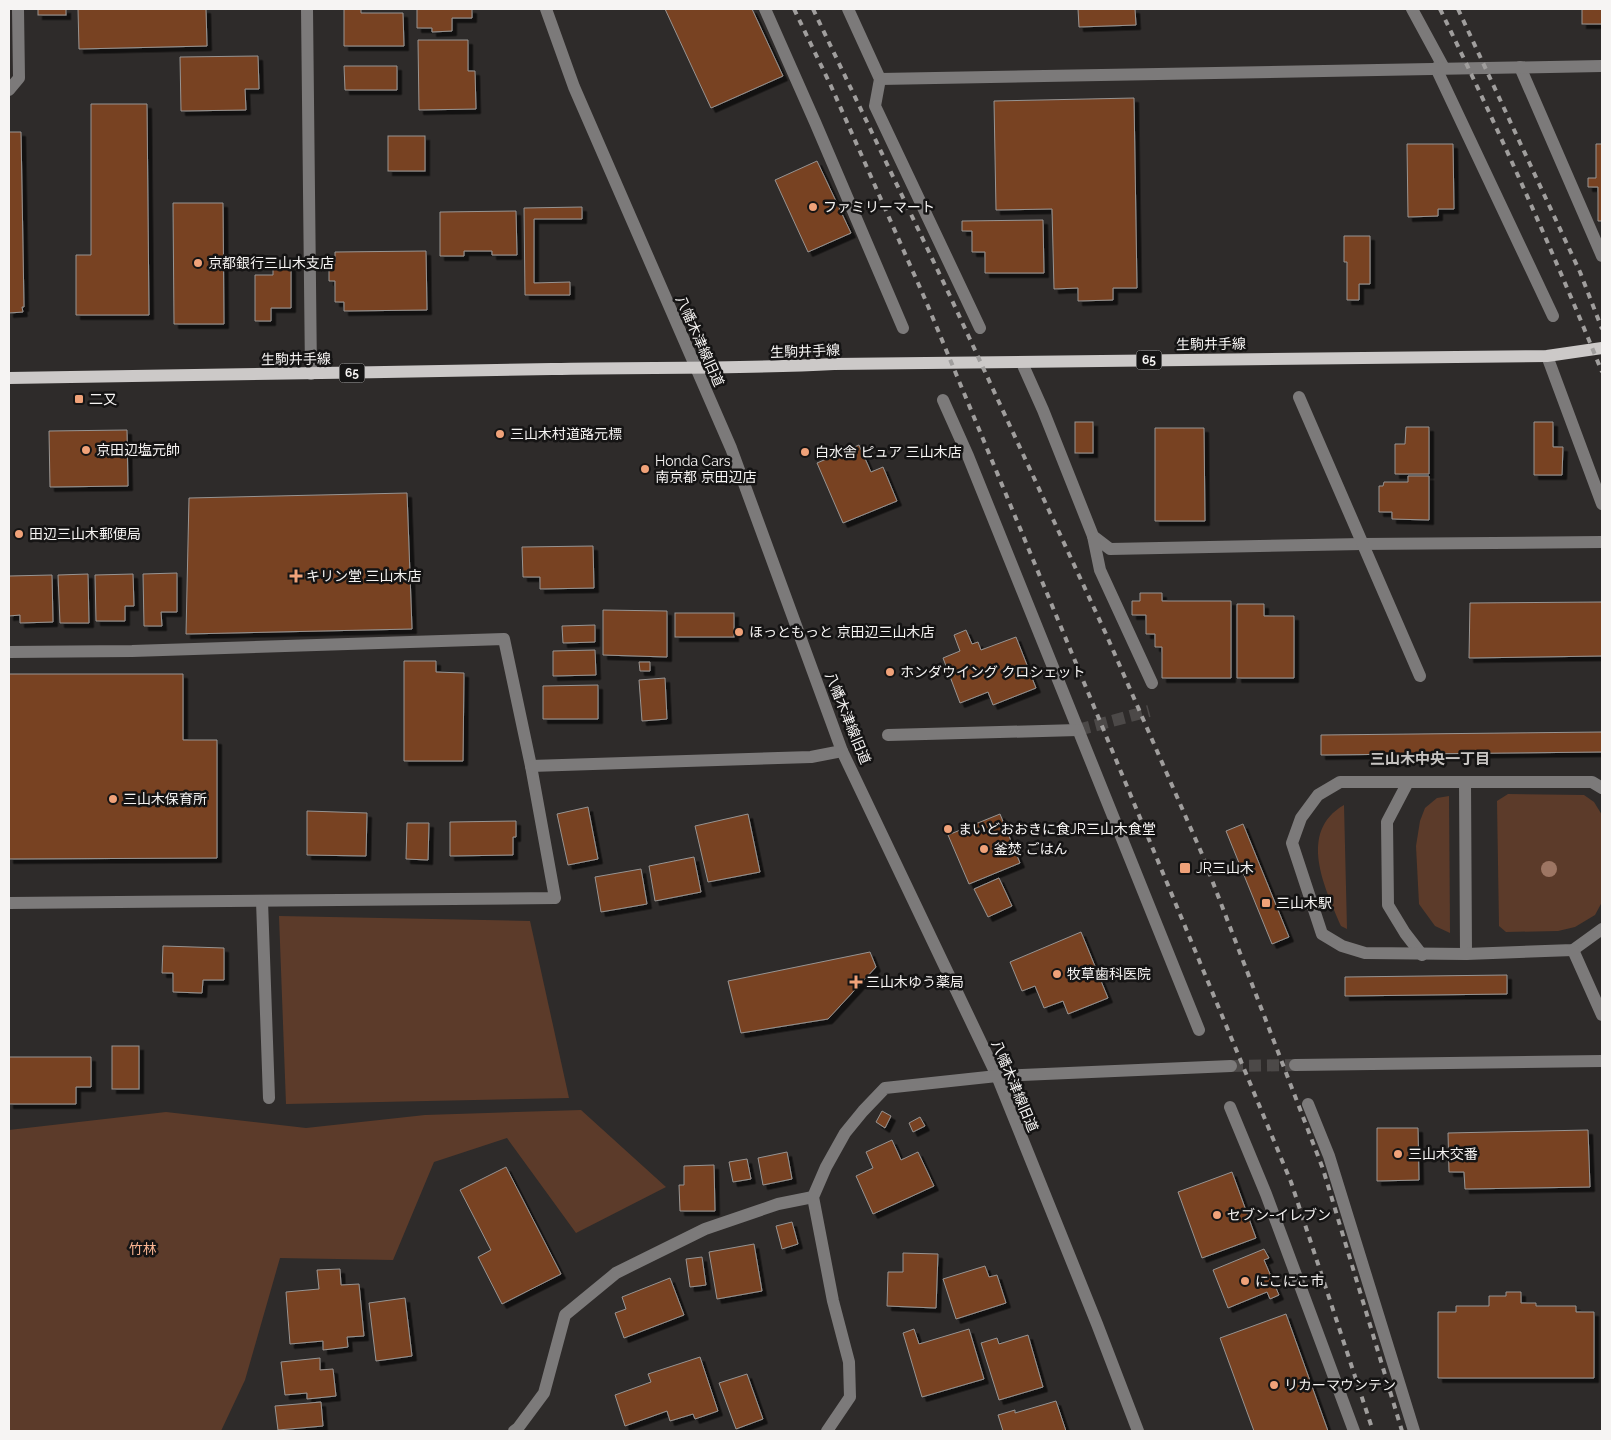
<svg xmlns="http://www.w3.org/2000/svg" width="1611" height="1440" font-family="Raleway,'Noto Sans JP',sans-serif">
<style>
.green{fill:#5c3b2a}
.building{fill:#784223;stroke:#979492;filter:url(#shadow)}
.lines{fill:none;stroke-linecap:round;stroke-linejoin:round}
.minor-tunnel{stroke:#4c4948;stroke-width:12;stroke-dasharray:12 6;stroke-linecap:butt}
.minor{stroke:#7c7a7a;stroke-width:12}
.major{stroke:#ccc9c8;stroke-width:12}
.rail{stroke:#a09e9d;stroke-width:4;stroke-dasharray:6 6;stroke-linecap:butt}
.tree{fill:#9e7663}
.poi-dot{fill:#f0a279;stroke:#151414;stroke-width:2}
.labels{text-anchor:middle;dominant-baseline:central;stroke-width:5;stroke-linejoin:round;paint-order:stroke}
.shield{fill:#151414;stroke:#b2b1b0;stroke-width:1}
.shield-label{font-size:12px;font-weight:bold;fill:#f6f4f3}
.poi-label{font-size:14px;fill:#f6f4f3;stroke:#151414;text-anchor:start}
.street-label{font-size:14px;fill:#f6f4f3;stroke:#151414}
.park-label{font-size:14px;fill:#f9b491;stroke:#151414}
.neighbourhood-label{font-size:15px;font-weight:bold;fill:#c7c4c2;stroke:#151414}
</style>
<defs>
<filter id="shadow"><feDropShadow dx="4.5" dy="4.5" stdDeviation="0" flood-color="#0009"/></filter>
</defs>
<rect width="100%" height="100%" fill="#2e2b2a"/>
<g class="green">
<polygon points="1508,794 1584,795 1594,802 1602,815 1602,902 1595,915 1575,927 1558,931 1506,932 1499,926 1497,801"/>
<polygon points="1449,796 1450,933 1435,926 1419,904 1416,846 1420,821 1425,808 1437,798"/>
<path d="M 1344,805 L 1347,929 L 1341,926 C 1325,888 1297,832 1344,805 Z"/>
<polygon points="279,916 530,921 569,1098 286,1104"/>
<polygon points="581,1110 666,1187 576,1233 507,1138 434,1162 393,1260 280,1258 245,1380 221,1431 9,1431 9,1130 166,1112 306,1128 425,1115"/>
</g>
<g class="building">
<rect x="38" y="9" width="28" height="6"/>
<polygon points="78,9 206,9 207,46 79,49"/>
<polygon points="344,9 361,9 361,13 403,13 404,46 344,46"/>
<polygon points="417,9 472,9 472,18 452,18 452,31 432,32 432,28 417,28"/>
<polygon points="665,9 752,9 783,76 711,108"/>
<polygon points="1078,9 1135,9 1136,25 1079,27"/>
<rect x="1582" y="9" width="20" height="15"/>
<polygon points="418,40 468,40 468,71 475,71 476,109 419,110"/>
<polygon points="258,56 259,89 245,89 246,110 181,111 180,57"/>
<polygon points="344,66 397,66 397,90 345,90"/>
<polygon points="1134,98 1137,288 1113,288 1113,300 1078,301 1078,288 1054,289 1052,209 996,210 994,101"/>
<polygon points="91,104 147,104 149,315 76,315 76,255 91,255"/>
<polygon points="9,132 21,132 24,307 22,307 23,312 9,313"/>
<rect x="388" y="136" width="37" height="35"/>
<polygon points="1407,144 1453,144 1454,209 1438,209 1438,216 1408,217"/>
<polygon points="1596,144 1602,144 1602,221 1598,221 1598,187 1588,187 1588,178 1596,178"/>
<polygon points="817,161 851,233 808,252 775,180"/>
<polygon points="173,203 223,203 224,324 174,324"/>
<polygon points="582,207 582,219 534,219 534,283 570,282 570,295 525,295 524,208"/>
<polygon points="516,211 517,255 492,255 492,251 464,251 464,256 440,256 440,212"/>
<polygon points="1043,220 1044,273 985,273 985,252 972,252 972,231 962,231 962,221"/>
<polygon points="1344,236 1370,236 1370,284 1359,284 1359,300 1347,300 1347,262 1344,262"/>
<polygon points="426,251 427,310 344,311 344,302 335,302 335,281 329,281 329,262 335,262 335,252"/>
<polygon points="273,266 291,266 291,308 271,308 271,321 255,321 255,275 273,275"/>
<rect x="1075" y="422" width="18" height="31"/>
<polygon points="1534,422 1553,422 1553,447 1563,447 1562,475 1534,475"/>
<polygon points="1406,427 1429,427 1429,474 1395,474 1395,444 1405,444"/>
<polygon points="1155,428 1204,428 1205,521 1155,521"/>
<polygon points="127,430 128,486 50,487 49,431"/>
<polygon points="859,445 871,472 883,467 897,501 843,523 817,463"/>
<polygon points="1408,476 1429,476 1429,520 1392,519 1392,512 1379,512 1379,486 1383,486 1384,482 1408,482"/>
<polygon points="407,493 412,629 186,634 189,498"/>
<polygon points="593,546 594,588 540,589 540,577 523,577 522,547"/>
<polygon points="177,573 177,612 161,612 162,626 144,626 143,574"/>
<polygon points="88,574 89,623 60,623 58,575"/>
<polygon points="133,574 134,606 125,606 125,621 96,621 95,575"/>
<polygon points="52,575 53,622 20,623 20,615 9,616 9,576"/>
<polygon points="1140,593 1162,593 1162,601 1231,601 1231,678 1162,678 1162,647 1155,647 1155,634 1146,634 1146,615 1132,615 1132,601 1140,601"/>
<polygon points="1602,602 1602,656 1469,658 1470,603"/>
<polygon points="1237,604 1264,604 1264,616 1294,616 1294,678 1237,678"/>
<polygon points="603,610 667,611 667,657 603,655"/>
<rect x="675" y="613" width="59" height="24"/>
<polygon points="595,625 595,642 563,643 562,626"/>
<polygon points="966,630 972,644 978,642 981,650 1016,637 1036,688 993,705 988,692 960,703 943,658 960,651 954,635"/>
<polygon points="595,650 596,675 553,676 553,651"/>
<polygon points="404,661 436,661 436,672 464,673 463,761 404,761"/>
<polygon points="639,662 650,662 650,671 640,671"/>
<polygon points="9,674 183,674 183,740 217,740 217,858 9,859"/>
<polygon points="665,678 667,719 642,721 639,680"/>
<polygon points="598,685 598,719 543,719 543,686"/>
<polygon points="1602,732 1602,752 1321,755 1321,735"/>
<polygon points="588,807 598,859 568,865 557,814"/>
<polygon points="307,811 367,813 366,856 307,855"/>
<polygon points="748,814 760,872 708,882 695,826"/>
<polygon points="1000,814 1020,863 969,884 948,835"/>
<polygon points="516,821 516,837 513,837 513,855 450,856 450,822"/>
<polygon points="407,823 429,823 428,860 406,859"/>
<polygon points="1243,824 1289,937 1272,944 1226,831"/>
<polygon points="694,857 701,892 655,901 649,866"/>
<polygon points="641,869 647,904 601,912 595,877"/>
<polygon points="999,878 1012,906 988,917 974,889"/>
<polygon points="1081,932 1108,998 1068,1014 1063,1001 1044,1008 1035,986 1022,991 1010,962"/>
<polygon points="163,946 224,948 224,980 203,980 202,993 173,992 173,973 162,973"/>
<polygon points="870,952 876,967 828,1019 741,1033 728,981"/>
<polygon points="1507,975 1507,994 1345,996 1345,977"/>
<rect x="112" y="1046" width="27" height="43"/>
<polygon points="9,1057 91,1057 91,1087 76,1087 76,1104 9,1104"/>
<polygon points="882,1111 891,1116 885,1128 876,1122"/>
<polygon points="920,1117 925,1126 913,1132 909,1123"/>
<polygon points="1377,1128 1418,1128 1419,1180 1377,1181"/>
<polygon points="1588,1130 1590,1187 1465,1189 1464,1172 1449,1172 1448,1133"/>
<polygon points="892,1140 901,1160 918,1152 934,1186 873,1214 856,1176 873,1168 866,1152"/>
<polygon points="787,1152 792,1179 763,1185 758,1158"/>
<polygon points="747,1159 751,1179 733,1182 729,1162"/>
<polygon points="714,1165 715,1211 680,1211 679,1185 684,1185 684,1166"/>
<polygon points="506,1167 561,1274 502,1304 478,1257 491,1250 460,1190"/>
<polygon points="1232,1172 1256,1238 1202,1258 1178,1192"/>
<polygon points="792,1222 798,1244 782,1249 776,1226"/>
<polygon points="754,1244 762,1291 717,1299 709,1252"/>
<polygon points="1264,1249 1269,1258 1264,1260 1279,1295 1270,1299 1267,1292 1228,1308 1213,1270"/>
<polygon points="903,1253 938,1254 936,1308 887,1306 888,1272 903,1272"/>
<polygon points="702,1257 706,1285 690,1287 686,1259"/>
<polygon points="985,1266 989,1277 997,1275 1006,1303 956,1319 943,1279"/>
<polygon points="340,1269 341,1285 359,1284 364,1336 347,1337 348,1347 323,1350 323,1341 290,1344 286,1292 319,1289 317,1270"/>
<polygon points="670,1278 684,1315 624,1338 615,1313 626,1309 622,1297"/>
<polygon points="1506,1292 1521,1292 1521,1303 1536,1303 1536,1306 1576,1306 1576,1312 1594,1312 1594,1378 1438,1378 1438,1312 1456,1312 1456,1306 1489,1306 1489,1296 1506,1296"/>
<polygon points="405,1298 412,1356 376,1361 369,1303"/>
<polygon points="1286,1314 1328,1431 1254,1431 1220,1338"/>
<polygon points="914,1329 919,1344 969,1329 984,1379 922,1397 903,1333"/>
<polygon points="1028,1335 1043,1387 999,1400 981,1343 997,1338 999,1344"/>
<polygon points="700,1357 718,1411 695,1419 693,1414 670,1421 667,1411 625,1426 615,1395 651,1382 648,1374"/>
<polygon points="320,1358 320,1370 333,1369 336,1396 307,1399 307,1393 285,1395 281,1362"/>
<polygon points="747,1374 763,1419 736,1429 719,1383"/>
<polygon points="1056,1401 1066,1431 1003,1431 998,1415 1015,1410 1015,1413"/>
<polygon points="321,1402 323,1426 278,1430 275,1406"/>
</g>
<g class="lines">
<g class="minor-tunnel">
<polyline points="1078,730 1149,711"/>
<polyline points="1231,1066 1295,1065"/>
</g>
<g class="minor">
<polyline points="307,9 311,374"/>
<polyline points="546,9 574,87 731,448 842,751 997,1076 1097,1324 1138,1431"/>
<polyline points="765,9 815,122 903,328"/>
<polyline points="848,9 880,79 875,106 980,328"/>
<polyline points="1412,9 1444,68"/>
<polyline points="1520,67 1602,256"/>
<polyline points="1436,68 1553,316"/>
<polyline points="880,79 1602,66"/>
<polyline points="9,90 19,78 18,9"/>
<polyline points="1547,356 1602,504"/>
<polyline points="1022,363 1043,410 1093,536 1110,549 1362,544 1602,542"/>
<polyline points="1299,397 1420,676"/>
<polyline points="943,400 968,456 1199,1030"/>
<polyline points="1093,536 1100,570 1152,683"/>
<polyline points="9,652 132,651 504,639 531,766 555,898 9,903"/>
<polyline points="888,735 1078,730"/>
<polyline points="531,766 811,757 842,751"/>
<polyline points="1408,782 1387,822 1388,905 1405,933 1422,955"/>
<polyline points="1465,782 1466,954"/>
<polyline points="1602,788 1592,782 1340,782 1318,795 1301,818 1292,843 1322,934 1342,946 1365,953 1466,954 1573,950 1602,929"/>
<polyline points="262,901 269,1098"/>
<polyline points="1573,950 1602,1015"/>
<polyline points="1295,1065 1602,1061"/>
<polyline points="1308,1104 1329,1156 1414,1431"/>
<polyline points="1230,1107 1266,1194 1354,1431"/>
<polyline points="514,1431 518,1428 544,1393 565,1315 616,1273 705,1229 778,1204 813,1197"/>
<polyline points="827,1431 850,1397 849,1362 833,1301 813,1197 826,1167 845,1133 863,1111 885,1088 997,1076 1231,1066"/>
</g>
<path class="major" d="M 9,378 C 190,376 371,372 552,369 C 646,367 740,369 834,364 L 1547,356 L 1602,348"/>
<g class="rail">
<polyline points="794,9 831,86 925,299 1291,1182 1373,1431"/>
<polyline points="813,9 950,296 1106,634 1202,854 1323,1169 1402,1431"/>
<path d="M 1440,9 C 1498,128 1552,249 1602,372"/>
<polyline points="1458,9 1580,272 1602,329"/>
</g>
</g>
<circle class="tree" cx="1549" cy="869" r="8"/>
<g class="poi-dot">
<circle cx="813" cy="207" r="5"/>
<circle cx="198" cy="263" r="5"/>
<rect x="74" y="394" width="10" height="10" rx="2.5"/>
<circle cx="500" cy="434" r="5"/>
<circle cx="86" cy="450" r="5"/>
<circle cx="805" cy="452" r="5"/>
<circle cx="645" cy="469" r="5"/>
<circle cx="19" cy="534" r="5"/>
<path d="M293.5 568.5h5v5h5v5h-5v5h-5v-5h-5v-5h5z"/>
<circle cx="739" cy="632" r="5"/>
<circle cx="890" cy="672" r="5"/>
<circle cx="113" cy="799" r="5"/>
<circle cx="948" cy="829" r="5"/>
<circle cx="984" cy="849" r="5"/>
<rect x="1179" y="862" width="12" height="12" rx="2.5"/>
<rect x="1261" y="898" width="10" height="10" rx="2.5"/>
<circle cx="1057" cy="974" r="5"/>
<path d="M853.5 974.5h5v5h5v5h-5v5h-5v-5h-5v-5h5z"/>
<circle cx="1398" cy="1154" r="5"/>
<circle cx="1217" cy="1215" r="5"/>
<circle cx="1245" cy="1281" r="5"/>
<circle cx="1274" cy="1385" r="5"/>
</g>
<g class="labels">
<g class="shield">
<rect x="1136.5" y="350.5" width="25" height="19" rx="4"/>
<rect x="339.5" y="363.5" width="25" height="19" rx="4"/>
</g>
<g class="shield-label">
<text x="1149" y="360">65</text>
<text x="352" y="373">65</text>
</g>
<g class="poi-label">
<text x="823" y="207">ファミリーマート</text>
<text x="208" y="263">京都銀行三山木支店</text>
<text x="89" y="399">二又</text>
<text x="510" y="434">三山木村道路元標</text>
<text x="96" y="450">京田辺塩元帥</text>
<text x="815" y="452">白水舎 ピュア 三山木店</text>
<text x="655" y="461">Honda Cars<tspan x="655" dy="16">南京都 京田辺店</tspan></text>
<text x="29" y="534">田辺三山木郵便局</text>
<text x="306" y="576">キリン堂 三山木店</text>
<text x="749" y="632">ほっともっと 京田辺三山木店</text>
<text x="900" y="672">ホンダウイング クロシェット</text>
<text x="123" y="799">三山木保育所</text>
<text x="958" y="829">まいどおおきに食JR三山木食堂</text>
<text x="994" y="849">釜焚 ごはん</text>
<text x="1196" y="868">JR三山木</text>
<text x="1276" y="903">三山木駅</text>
<text x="1067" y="974">牧草歯科医院</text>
<text x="866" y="982">三山木ゆう薬局</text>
<text x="1408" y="1154">三山木交番</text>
<text x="1227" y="1215">セブン-イレブン</text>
<text x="1255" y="1281">にこにこ市</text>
<text x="1284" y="1385">リカーマウンテン</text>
</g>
<g class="street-label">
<text transform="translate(700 341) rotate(66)">八幡木津線旧道</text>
<text transform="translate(1211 344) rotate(-1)">生駒井手線</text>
<text transform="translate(805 351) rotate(-2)">生駒井手線</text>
<text transform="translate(296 359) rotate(-1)">生駒井手線</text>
<text transform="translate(848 718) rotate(68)">八幡木津線旧道</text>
<text transform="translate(1015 1086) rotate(67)">八幡木津線旧道</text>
</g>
<g class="park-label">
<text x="143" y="1249">竹林</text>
</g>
<g class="neighbourhood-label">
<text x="1430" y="759">三山木中央一丁目</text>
</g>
</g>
<rect width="1611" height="1440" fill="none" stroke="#f6f4f3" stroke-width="20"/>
</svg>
